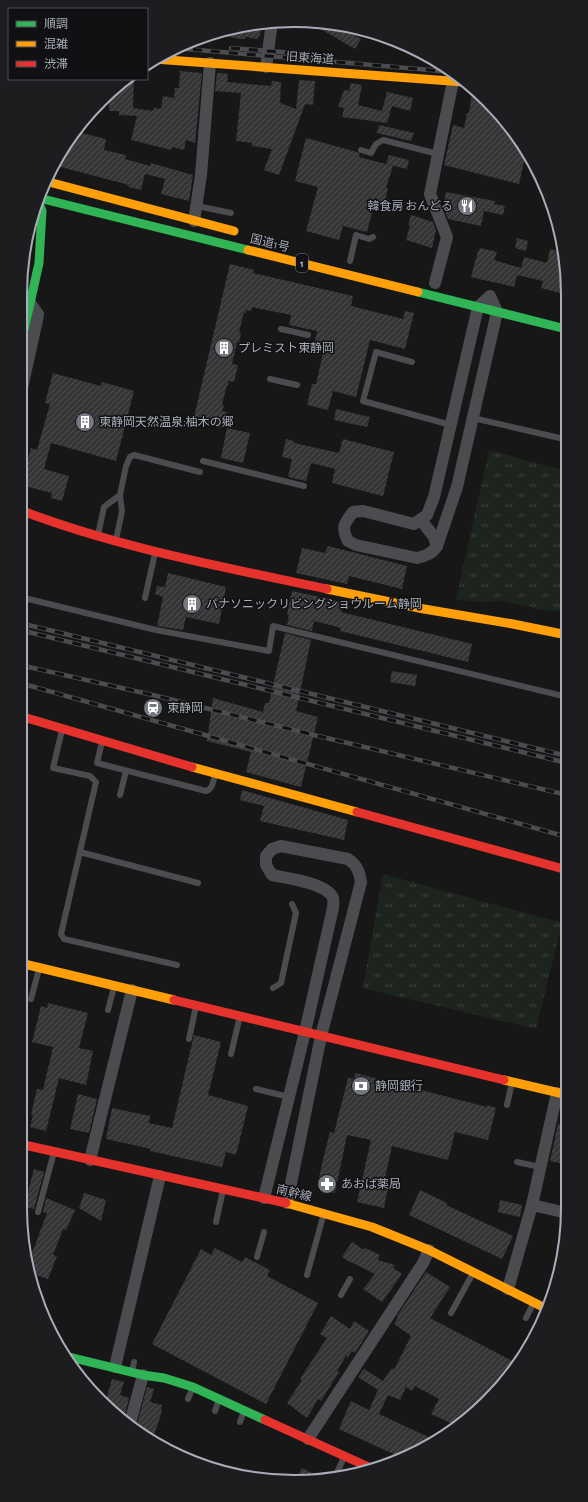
<svg xmlns="http://www.w3.org/2000/svg" width="588" height="1502" font-family="'Alegreya Sans','Noto Sans JP',sans-serif">
<style>
.grass{fill:url(#grass-tufts)}
.building{fill:url(#building-hatch)}
.lines{fill:none;stroke-linecap:round;stroke-linejoin:round}
.lane{stroke:#4b4c50;stroke-width:6}
.street{stroke:#4b4c50;stroke-width:12}
.fast{stroke:#30b455;stroke-width:9}
.slow{stroke:#ff9f0a;stroke-width:9}
.jam{stroke:#e5322d;stroke-width:9}
.rail-casing{stroke:#4b4c4f;stroke-width:4.5}
.rail{stroke:#111113;stroke-width:3;stroke-dasharray:9;stroke-linecap:butt}
.labels{text-anchor:middle;dominant-baseline:central;stroke-width:3;stroke-linejoin:round;paint-order:stroke}
.shield{fill:#111113;stroke:#7b7e86;stroke-width:1}
.shield-label{font-size:11px;font-weight:bold;fill:#a8adb8}
.street-label{font-size:12px;fill:#a8adb8;stroke:#111113}
.poi-label{font-size:12px;fill:#a8adb8;stroke:#111113;text-anchor:start}
.rim{fill:none;stroke:#a8adb8;stroke-width:2}
</style>
<defs>
<pattern id="grass-tufts" width="24" height="20" patternUnits="userSpaceOnUse"><rect width="24" height="20" fill="#1d241e"/><path d="M3 7l-1-3M5 7V3M7 7l1-3M15 17l-1-3M17 17v-4M19 17l1-3" fill="none" stroke="#3b413d"/></pattern>
<pattern id="building-hatch" width="6" height="6" patternUnits="userSpaceOnUse"><rect width="6" height="6" fill="#353536"/><path d="M-1 1l2-2M0 6l6-6M5 7l2-2" fill="none" stroke="#4f5051"/></pattern>
</defs>
<rect width="100%" height="100%" fill="#171717"/>
<g class="grass">
<polygon points="489,450 566,471 567,612 542,610 504,601 481,602 456,600"/>
<polygon points="383,874 562,923 536,1029 363,988"/>
</g>
<g class="building">
<polygon points="307,21 336,25 361,39 355,49"/>
<polygon points="258,22 261,22 260,36 258,36 258,39 245,37 245,39 241,39 225,36 225,30"/>
<polygon points="180,71 202,73 195,143 186,140 184,150 172,147 171,150 131,140 137,116 119,115 119,111 109,111 109,92 126,79 134,79 133,108 153,111 154,108 161,109 163,96 174,98 175,88 179,88"/>
<polygon points="217,73 228,74 227,82 271,86 272,81 281,82 280,103 296,109 299,80 315,81 313,105 305,104 279,175 264,170 272,149 252,146 252,143 236,141 241,93 215,91"/>
<polygon points="351,83 362,85 358,105 382,111 387,92 413,98 410,111 392,106 387,123 342,117 344,108 338,107 344,90 349,91"/>
<polygon points="472,94 478,94 500,113 526,153 519,184 444,165 453,125 464,128 467,113 469,113"/>
<polygon points="379,125 414,133 411,141 377,133"/>
<polygon points="74,131 106,139 104,150 126,155 125,159 150,166 151,163 193,175 189,201 161,194 165,179 145,174 141,190 128,187 129,185 53,165"/>
<polygon points="306,138 357,152 360,154 359,157 393,166 386,188 388,189 384,203 375,201 367,232 343,226 339,240 306,231 318,187 295,181"/>
<polygon points="389,155 409,160 407,169 386,164"/>
<polygon points="446,192 495,201 494,204 505,206 503,215 484,211 481,226 448,219 443,207"/>
<polygon points="411,215 433,222 436,230 432,248 406,240 410,225 408,225"/>
<polygon points="517,238 528,241 526,251 515,248"/>
<polygon points="480,248 497,252 494,260 521,268 524,257 547,263 550,249 564,253 566,258 566,288 564,294 541,288 543,281 517,275 514,287 471,277 478,251 479,251"/>
<polygon points="230,264 254,270 253,273 353,296 351,306 403,319 405,311 414,313 405,349 370,340 356,397 333,391 328,410 307,405 312,384 316,384 323,353 313,350 317,331 289,325 291,315 252,307 251,311 246,310 246,313 244,312 239,332 241,333 239,343 237,342 232,364 238,365 234,382 229,381 228,385 227,385 222,404 224,405 222,411 227,412 223,428 193,421"/>
<polygon points="53,373 101,386 102,382 134,391 116,461 51,443 44,469 69,476 62,501 51,498 52,493 21,485 31,448 37,450 50,404 45,403"/>
<polygon points="336,409 370,417 367,427 334,420"/>
<polygon points="227,428 250,433 243,463 221,458"/>
<polygon points="286,439 294,441 294,443 339,453 343,439 394,452 383,496 332,483 335,469 311,463 306,481 288,477 292,459 282,457"/>
<polygon points="328,546 407,566 402,589 349,576 347,584 296,573 302,548 325,553"/>
<polygon points="168,573 226,587 219,624 186,617 183,630 157,626 163,597 155,594 157,586 165,587"/>
<polygon points="292,591 343,602 341,612 472,644 468,662 340,631 341,628 314,621 312,631 287,625 289,615 287,615"/>
<polygon points="285,633 311,640 296,711 318,717 301,787 246,772 251,752 207,741 213,698 263,712 265,703 269,703"/>
<polygon points="392,671 417,675 415,686 390,682"/>
<polygon points="242,790 348,820 344,840 260,821 264,806 240,800"/>
<polygon points="48,1003 88,1013 79,1048 93,1051 86,1085 59,1078 46,1131 30,1127 33,1115 31,1114 37,1089 43,1090 53,1047 32,1042 41,1006 47,1008"/>
<polygon points="194,1035 221,1042 208,1095 248,1106 236,1155 226,1152 222,1167 150,1151 151,1149 106,1139 112,1108 150,1116 149,1123 172,1128"/>
<polygon points="355,1073 487,1107 487,1105 496,1108 488,1140 455,1132 448,1160 392,1146 383,1187 388,1188 384,1208 357,1202 371,1140 347,1135 335,1193 328,1192 319,1178 324,1155 330,1132 334,1133 348,1078 354,1079"/>
<polygon points="78,1094 97,1099 89,1133 70,1129"/>
<polygon points="558,1124 568,1126 568,1165 550,1161"/>
<polygon points="34,1169 44,1172 34,1209 24,1207"/>
<polygon points="420,1190 447,1203 446,1205 513,1236 502,1259 409,1215"/>
<polygon points="84,1193 106,1200 101,1221 79,1208"/>
<polygon points="46,1198 75,1210 66,1230 63,1229 53,1255 57,1256 48,1279 31,1273 29,1261 47,1213 43,1212"/>
<polygon points="500,1200 522,1205 520,1217 498,1212"/>
<polygon points="352,1242 364,1250 365,1248 380,1255 378,1260 395,1265 393,1268 402,1274 382,1302 363,1289 375,1274 351,1262 351,1263 342,1257"/>
<polygon points="215,1248 242,1262 245,1257 270,1270 267,1276 318,1303 266,1404 152,1344 201,1249 211,1255"/>
<polygon points="426,1272 450,1287 430,1318 518,1364 512,1375 457,1426 431,1414 439,1399 415,1386 412,1391 406,1387 400,1400 388,1395 379,1414 437,1441 404,1459 339,1429 351,1401 369,1410 378,1390 358,1377 364,1369 383,1381 392,1368 394,1370 411,1336 394,1324 398,1317 397,1316"/>
<polygon points="331,1316 350,1329 354,1321 369,1331 355,1353 352,1351 348,1357 346,1356 337,1371 339,1372 321,1401 318,1399 307,1418 287,1403 302,1380 300,1379 327,1338 320,1334"/>
<polygon points="112,1379 124,1382 120,1395 129,1398 124,1418 105,1403"/>
<polygon points="147,1387 154,1389 150,1402 162,1405 161,1414 152,1441 136,1428"/>
<polygon points="302,1468 322,1478 297,1478"/>
</g>
<g class="lines">
<g class="lane">
<polyline points="361,150 371,153 376,144 383,140 438,154"/>
<polyline points="197,206 231,213"/>
<polyline points="350,261 356,235 369,239 373,237"/>
<polyline points="281,329 308,335"/>
<polyline points="412,362 376,352 363,401 451,425"/>
<polyline points="270,379 297,385"/>
<polyline points="473,418 564,439"/>
<polyline points="203,461 304,486"/>
<polyline points="98,535 104,507 120,495"/>
<polyline points="116,540 122,511 120,495 126,466 130,457 134,455 142,457 200,472"/>
<polyline points="20,597 156,630 269,651 273,626 567,697"/>
<polyline points="145,598 155,553"/>
<polyline points="62,730 53,768 90,776 96,782 61,934 64,939 177,965"/>
<path d="M 102,742 L 97,763 L 206,791 C 213,789 213,781 215,775"/>
<polyline points="120,795 126,771"/>
<polyline points="80,852 198,883"/>
<polyline points="273,988 281,983 296,913 292,904"/>
<polyline points="31,999 39,969"/>
<polyline points="108,1010 114,987"/>
<polyline points="189,1039 196,1006"/>
<polyline points="231,1054 240,1016"/>
<polyline points="256,1089 289,1097"/>
<polyline points="507,1105 512,1082"/>
<polyline points="20,1162 25,1145"/>
<polyline points="517,1162 540,1167"/>
<polyline points="38,1212 54,1152"/>
<polyline points="216,1222 223,1190"/>
<polyline points="257,1257 264,1232"/>
<polyline points="307,1275 324,1213"/>
<polyline points="341,1295 350,1279"/>
<polyline points="451,1313 473,1273"/>
<polyline points="526,1318 534,1302"/>
<polyline points="132,1372 134,1362"/>
<polyline points="188,1399 193,1387"/>
<polyline points="215,1411 219,1399"/>
<polyline points="240,1422 244,1411"/>
<polyline points="335,1477 344,1457"/>
</g>
<g class="street">
<polyline points="266,67 272,22"/>
<polyline points="194,221 201,175 210,63"/>
<polyline points="435,283 447,237 430,194 453,81"/>
<path d="M 490,296 L 497,312 L 457,487 L 437,546 C 432,554 425,556 417,558 L 356,545 L 348,541 C 341,527 344,524 353,512 L 363,511 L 414,524 L 427,515 L 434,497 L 478,307 Z"/>
<polyline points="20,397 37,320 38,314 30,303"/>
<polyline points="421,520 434,537 437,546"/>
<polyline points="90,1160 132,990"/>
<path d="M 264,1198 L 305,1032 L 333,908 C 333,905 334,901 333,898 C 327,883 287,878 272,875 L 266,865 L 266,856 L 272,849 L 281,846 L 348,859 C 357,865 359,871 361,882 L 321,1036 L 287,1203"/>
<polyline points="532,1205 567,1213"/>
<polyline points="508,1289 532,1205 557,1093"/>
<polyline points="115,1367 160,1176"/>
<polyline points="130,1423 143,1375"/>
<polyline points="308,1439 423,1263 429,1250"/>
</g>
<g class="fast">
<polyline points="39,198 248,250"/>
<polyline points="418,292 566,329"/>
<polyline points="20,348 39,263 42,211 38,201"/>
<polyline points="65,1356 143,1375 164,1378 193,1387 265,1420"/>
</g>
<g class="slow">
<polyline points="154,59 464,82"/>
<polyline points="45,181 234,231"/>
<polyline points="248,250 418,292"/>
<polyline points="327,589 424,609 513,624 567,635"/>
<polyline points="192,767 357,812"/>
<polyline points="20,963 174,1000"/>
<polyline points="504,1080 568,1095"/>
<polyline points="286,1203 372,1227 429,1250 547,1309"/>
</g>
<g class="jam">
<path d="M 20,510 C 119,548 224,567 327,589"/>
<polyline points="20,716 192,767"/>
<polyline points="357,812 567,870"/>
<polyline points="174,1000 504,1080"/>
<polyline points="20,1144 286,1203"/>
<polyline points="265,1420 373,1469"/>
</g>
<g class="rail-casing">
<g id="rail">
<polyline points="175,48 453,72"/>
<polyline points="231,48 318,55"/>
<polyline points="20,623 567,756"/>
<polyline points="20,630 567,763"/>
<polyline points="20,665 157,696 318,736 567,795"/>
<polyline points="20,683 567,837"/>
</g>
</g>
<use href="#rail" class="rail"/>
</g>
<defs>
<g id="restaurant-disc" transform="scale(1)"><circle r="9.5" fill="#757880" stroke="#111113"/><path d="M-5-6h1v4h1v-4h1v4h1v-4h1v5L-1.5 .5V6h-2V.5L-5-1ZM5-6V6H3V1.5H1.5Q1.5-4 5-6Z" fill="#fff"/></g>
<g id="building-disc" transform="scale(1)"><circle r="9.5" fill="#757880" stroke="#111113"/><path d="M-4-6H4V6H1V3H-1V6H-4ZM-2.5-4.3h1.7v1.8h-1.7ZM.8-4.3h1.7v1.8H.8ZM-2.5-1h1.7V.8h-1.7ZM.8-1h1.7V.8H.8Z" fill="#fff"/></g>
<g id="station-disc" transform="scale(1)"><circle r="9.5" fill="#757880" stroke="#111113"/><path d="M-3-6H3Q5-6 5-4V2Q5 4 3 4L4.5 6H3L1.5 4h-3L-3 6H-4.5L-3 4Q-5 4-5 2V-4Q-5-6-3-6ZM-3.5-4v3h7v-3ZM-3.5 1v1.5H-2V1ZM2 1v1.5H3.5V1Z" fill="#fff"/></g>
<g id="bank-disc" transform="scale(1)"><circle r="9.5" fill="#757880" stroke="#111113"/><path d="M-6-4H6V4H-6ZM0-2.3a2.3 2.3 0 1 0 0 4.6a2.3 2.3 0 1 0 0-4.6Z" fill="#fff"/></g>
<g id="pharmacy-disc" transform="scale(1)"><circle r="9.5" fill="#757880" stroke="#111113"/><path d="M-2-6h4v4h4v4h-4v4h-4v-4h-4v-4h4Z" fill="#fff"/></g>
</defs>
<g fill-rule="evenodd">
<use href="#restaurant-disc" x="467" y="206"/>
<use href="#building-disc" x="224" y="348"/>
<use href="#building-disc" x="85" y="422"/>
<use href="#building-disc" x="192" y="604"/>
<use href="#station-disc" x="153" y="708"/>
<use href="#bank-disc" x="361" y="1086"/>
<use href="#pharmacy-disc" x="327" y="1184"/>
</g>
<g class="labels">
<rect class="shield" x="296" y="254" width="12" height="18" rx="3"/>
<g class="shield-label">
<text x="302" y="263">1</text>
</g>
<g class="street-label">
<text transform="translate(310 58) rotate(4)">旧東海道</text>
<text transform="translate(270 243) rotate(14)">国道1号</text>
<text transform="translate(294 1193) rotate(13)">南幹線</text>
</g>
<g class="poi-label">
<text x="453" y="206" text-anchor="end">韓食房 おんどる</text>
<text x="238" y="348">プレミスト東静岡</text>
<text x="99" y="422">東静岡天然温泉;柚木の郷</text>
<text x="206" y="604">パナソニックリビングショウルーム静岡</text>
<text x="167" y="708">東静岡</text>
<text x="375" y="1086">静岡銀行</text>
<text x="341" y="1184">あおば薬局</text>
</g>
</g>
<path d="M0 0H588V1502H0ZM294 27H294A267 267 0 0 1 561 294V1208A267 267 0 0 1 294 1475H294A267 267 0 0 1 27 1208V294A267 267 0 0 1 294 27Z" fill="#1d1d20" fill-rule="evenodd"/>
<path class="rim" d="M294 27H294A267 267 0 0 1 561 294V1208A267 267 0 0 1 294 1475H294A267 267 0 0 1 27 1208V294A267 267 0 0 1 294 27Z"/>
<rect x="8" y="8" width="140" height="72" fill="#111113" stroke="#4d4f55"/>
<rect x="16" y="21" width="20" height="6" fill="#30b455" stroke="#4d4f55"/>
<text x="44" y="28" font-size="12" fill="#a8adb8">順調</text>
<rect x="16" y="41" width="20" height="6" fill="#ff9f0a" stroke="#4d4f55"/>
<text x="44" y="48" font-size="12" fill="#a8adb8">混雑</text>
<rect x="16" y="61" width="20" height="6" fill="#e5322d" stroke="#4d4f55"/>
<text x="44" y="68" font-size="12" fill="#a8adb8">渋滞</text>
</svg>
